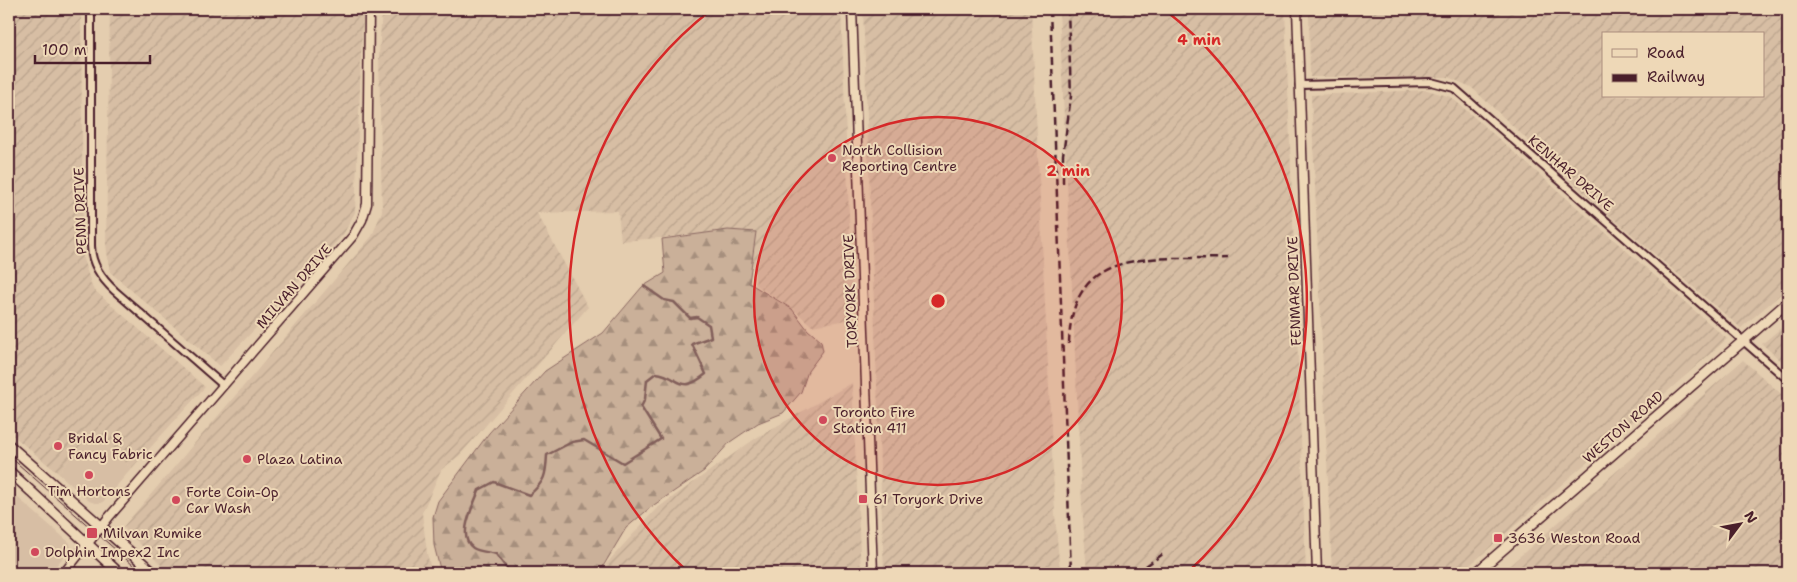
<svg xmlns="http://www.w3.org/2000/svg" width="1797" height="582" font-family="'Shantell Sans',sans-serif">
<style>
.built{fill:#d7bea4}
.industrial{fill:url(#industrial-furrows);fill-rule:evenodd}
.forest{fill:url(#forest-firs);stroke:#8a6862}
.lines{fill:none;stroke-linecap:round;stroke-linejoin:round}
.stream{stroke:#825e5a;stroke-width:2.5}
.minor-casing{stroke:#4a1f2b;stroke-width:10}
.tertiary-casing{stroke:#4a1f2b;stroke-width:11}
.secondary-casing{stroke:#4a1f2b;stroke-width:12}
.minor{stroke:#eed8b7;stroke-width:6}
.tertiary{stroke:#eed8b7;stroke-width:8}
.secondary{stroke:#eed8b7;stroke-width:9}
.tram{stroke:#4a1f2b;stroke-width:1}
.rail{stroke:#4a1f2b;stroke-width:2.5;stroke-dasharray:8 4;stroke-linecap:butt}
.ring{fill:none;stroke:#d62828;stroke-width:2.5}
.poi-dot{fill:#d1495b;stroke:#eed8b7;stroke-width:2}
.labels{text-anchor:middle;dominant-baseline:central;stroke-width:4;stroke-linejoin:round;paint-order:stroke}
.poi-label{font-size:14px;fill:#4a1f2b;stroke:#eed8b7;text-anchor:start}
.street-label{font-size:14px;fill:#4a1f2b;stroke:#eed8b7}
.centre{fill:#d62828;stroke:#eed8b7;stroke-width:2.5}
.ring-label{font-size:15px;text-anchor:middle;font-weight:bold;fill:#d62828;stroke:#eed8b7;stroke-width:4;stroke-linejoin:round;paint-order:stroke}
</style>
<defs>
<pattern id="industrial-furrows" width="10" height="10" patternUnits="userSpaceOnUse" patternTransform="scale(1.25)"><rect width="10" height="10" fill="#d7bea4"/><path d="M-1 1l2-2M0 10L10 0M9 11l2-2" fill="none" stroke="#baa38d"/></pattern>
<pattern id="forest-firs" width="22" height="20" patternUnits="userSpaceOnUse" patternTransform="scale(1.25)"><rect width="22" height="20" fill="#cab099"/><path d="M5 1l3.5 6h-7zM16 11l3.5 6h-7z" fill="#a68f7d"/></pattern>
</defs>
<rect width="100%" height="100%" fill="#e4cdaf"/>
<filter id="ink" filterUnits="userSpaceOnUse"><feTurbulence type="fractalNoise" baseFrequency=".02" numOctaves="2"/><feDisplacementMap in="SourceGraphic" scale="10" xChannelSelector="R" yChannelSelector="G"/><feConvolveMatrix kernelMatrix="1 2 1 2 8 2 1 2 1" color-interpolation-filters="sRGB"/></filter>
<g filter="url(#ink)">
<g class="built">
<polygon points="91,433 132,468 102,503 95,503 89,501 58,473"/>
<polygon points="9,490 70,543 71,548 50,573 26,573 9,559"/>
</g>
<g class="industrial">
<polygon points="9,9 81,9 83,259 93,289 205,387 132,468 91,433 58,473 9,432"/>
<polygon points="110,9 363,9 355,212 343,235 220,366 110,272 106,244"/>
<polygon points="382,9 841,9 853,319 812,326 794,310 756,285 747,231 621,241 618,211 537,213 588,307 460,455 441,470 422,513 427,553 432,573 169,573 123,527 372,236 382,211 379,54"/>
<polygon points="863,9 1031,9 1055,515 1060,573 884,573"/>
<polygon points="1059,9 1285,9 1306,573 1087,573 1082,505"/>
<path d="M 1309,9 L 1788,9 L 1788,288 L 1741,328 L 1594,202 L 1471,87 L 1448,77 L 1310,77 ZM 1603,34 L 1763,34 L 1763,96 L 1603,96 Z"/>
<polygon points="1427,90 1451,97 1727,339 1461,573 1332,573 1311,95"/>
<polygon points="1788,322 1788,367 1762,344"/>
<polygon points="1743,360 1788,400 1788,573 1501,573"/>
<polygon points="852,383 861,573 605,573 606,564 656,509 756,438"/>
</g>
<polygon class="forest" points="728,230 756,232 749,283 792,309 808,330 821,341 823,351 808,371 801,392 783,413 758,423 730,442 704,471 651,507 626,528 599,573 441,573 434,545 433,517 438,501 489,433 545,371 603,333 642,287 665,273 662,239"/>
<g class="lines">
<path class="stream" d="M 510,573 L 496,554 C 489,552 479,552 473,548 C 456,536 474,505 479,490 L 494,482 L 529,495 C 545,482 546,475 547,455 L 572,442 L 584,440 L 623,463 L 661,439 L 641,407 L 645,399 L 647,380 L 656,373 C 681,376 679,396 706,374 L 692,344 L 711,337 L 709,325 L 697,317 L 690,318 L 674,302 L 664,300 L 644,286"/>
<g class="minor-casing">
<g id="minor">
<path d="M 91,9 L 91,246 C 91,264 102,279 115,291 L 223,385"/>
<polyline points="1299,85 1431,82 1454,88 1788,380"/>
</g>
</g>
<g class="tertiary-casing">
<g id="tertiary">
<polyline points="852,9 873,573"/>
<polyline points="1297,9 1317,573"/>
<polyline points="64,573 109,517 353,236 362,220 367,204 369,9"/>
</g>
</g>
<g class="secondary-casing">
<g id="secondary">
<polyline points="9,445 154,573"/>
<polyline points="9,471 119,573"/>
<polyline points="1476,573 1788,302"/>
</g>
</g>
<use href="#minor" class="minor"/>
<use href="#tertiary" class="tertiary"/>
<use href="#secondary" class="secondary"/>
<polyline class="tram" points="9,456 142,573"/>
<g class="rail">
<polyline points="1050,9 1071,573"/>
<polyline points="1063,183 1063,155 1071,96 1068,9"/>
<path d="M 1069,344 C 1071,243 1154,260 1228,258"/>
<polyline points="1136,573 1163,554"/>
</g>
</g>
</g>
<circle cx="938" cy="301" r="184" fill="#d62828" fill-opacity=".12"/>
<g class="ring">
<circle cx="938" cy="301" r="184"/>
<path d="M689 573A369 369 0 0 1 711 10M1165 10A369 369 0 0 1 1187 573"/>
</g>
<g class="poi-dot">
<circle cx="832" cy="158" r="5"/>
<circle cx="823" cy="420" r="5"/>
<circle cx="58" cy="446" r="5"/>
<circle cx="247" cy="459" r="5"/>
<circle cx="89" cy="475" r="5"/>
<rect x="858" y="494" width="10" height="10" rx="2.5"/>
<circle cx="176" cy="500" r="5"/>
<rect x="86" y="527" width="12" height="12" rx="2.5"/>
<rect x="1493" y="533" width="10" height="10" rx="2.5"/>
<circle cx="35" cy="552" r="5"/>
</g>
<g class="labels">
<g class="poi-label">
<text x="842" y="150">North Collision<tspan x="842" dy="16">Reporting Centre</tspan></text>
<text x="833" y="412">Toronto Fire<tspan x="833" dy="16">Station 411</tspan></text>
<text x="68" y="438">Bridal &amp;<tspan x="68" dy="16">Fancy Fabric</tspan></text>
<text x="257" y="459">Plaza Latina</text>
<text x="89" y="491" text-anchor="middle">Tim Hortons</text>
<text x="186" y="492">Forte Coin-Op<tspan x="186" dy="16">Car Wash</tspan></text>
<text x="873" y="499">61 Toryork Drive</text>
<text x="103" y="533">Milvan Rumike</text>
<text x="1508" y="538">3636 Weston Road</text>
<text x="45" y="552">Dolphin Impex2 Inc</text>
</g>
<g class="street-label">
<text transform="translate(1571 173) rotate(41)">KENHAR DRIVE</text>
<text transform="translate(80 211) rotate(-92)">PENN DRIVE</text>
<text transform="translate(294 286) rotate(-49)">MILVAN DRIVE</text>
<text transform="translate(850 291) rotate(-92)">TORYORK DRIVE</text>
<text transform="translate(1294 291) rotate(-92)">FENMAR DRIVE</text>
<text transform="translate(1623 427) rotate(-41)">WESTON ROAD</text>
</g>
</g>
<circle cx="938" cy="301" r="8" class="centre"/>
<g class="ring-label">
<text x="1199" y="45">4 min</text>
<text x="1068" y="176">2 min</text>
</g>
<rect width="1797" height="582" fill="none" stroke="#eed8b7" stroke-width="30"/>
<rect x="15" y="15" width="1767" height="552" fill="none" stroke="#4a1f2b" stroke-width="2" filter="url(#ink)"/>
<rect x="1602" y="32" width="162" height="65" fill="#eed8b7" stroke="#ac8e7f"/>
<rect x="1612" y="49" width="25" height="8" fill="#eed8b7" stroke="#ac8e7f"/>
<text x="1647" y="58" font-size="15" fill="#4a1f2b">Road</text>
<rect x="1612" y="74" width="25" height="8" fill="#4a1f2b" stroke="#ac8e7f"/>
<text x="1647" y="82" font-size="15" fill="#4a1f2b">Railway</text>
<g transform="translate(1740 524) rotate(58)" stroke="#eed8b7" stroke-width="4" paint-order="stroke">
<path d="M0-4L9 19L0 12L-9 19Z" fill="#4a1f2b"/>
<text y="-8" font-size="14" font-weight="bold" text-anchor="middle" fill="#4a1f2b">N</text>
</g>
<path d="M35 55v8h115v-8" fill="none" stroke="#4a1f2b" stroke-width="2.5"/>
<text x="42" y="55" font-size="15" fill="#4a1f2b" stroke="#eed8b7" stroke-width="4" paint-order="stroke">100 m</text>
</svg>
